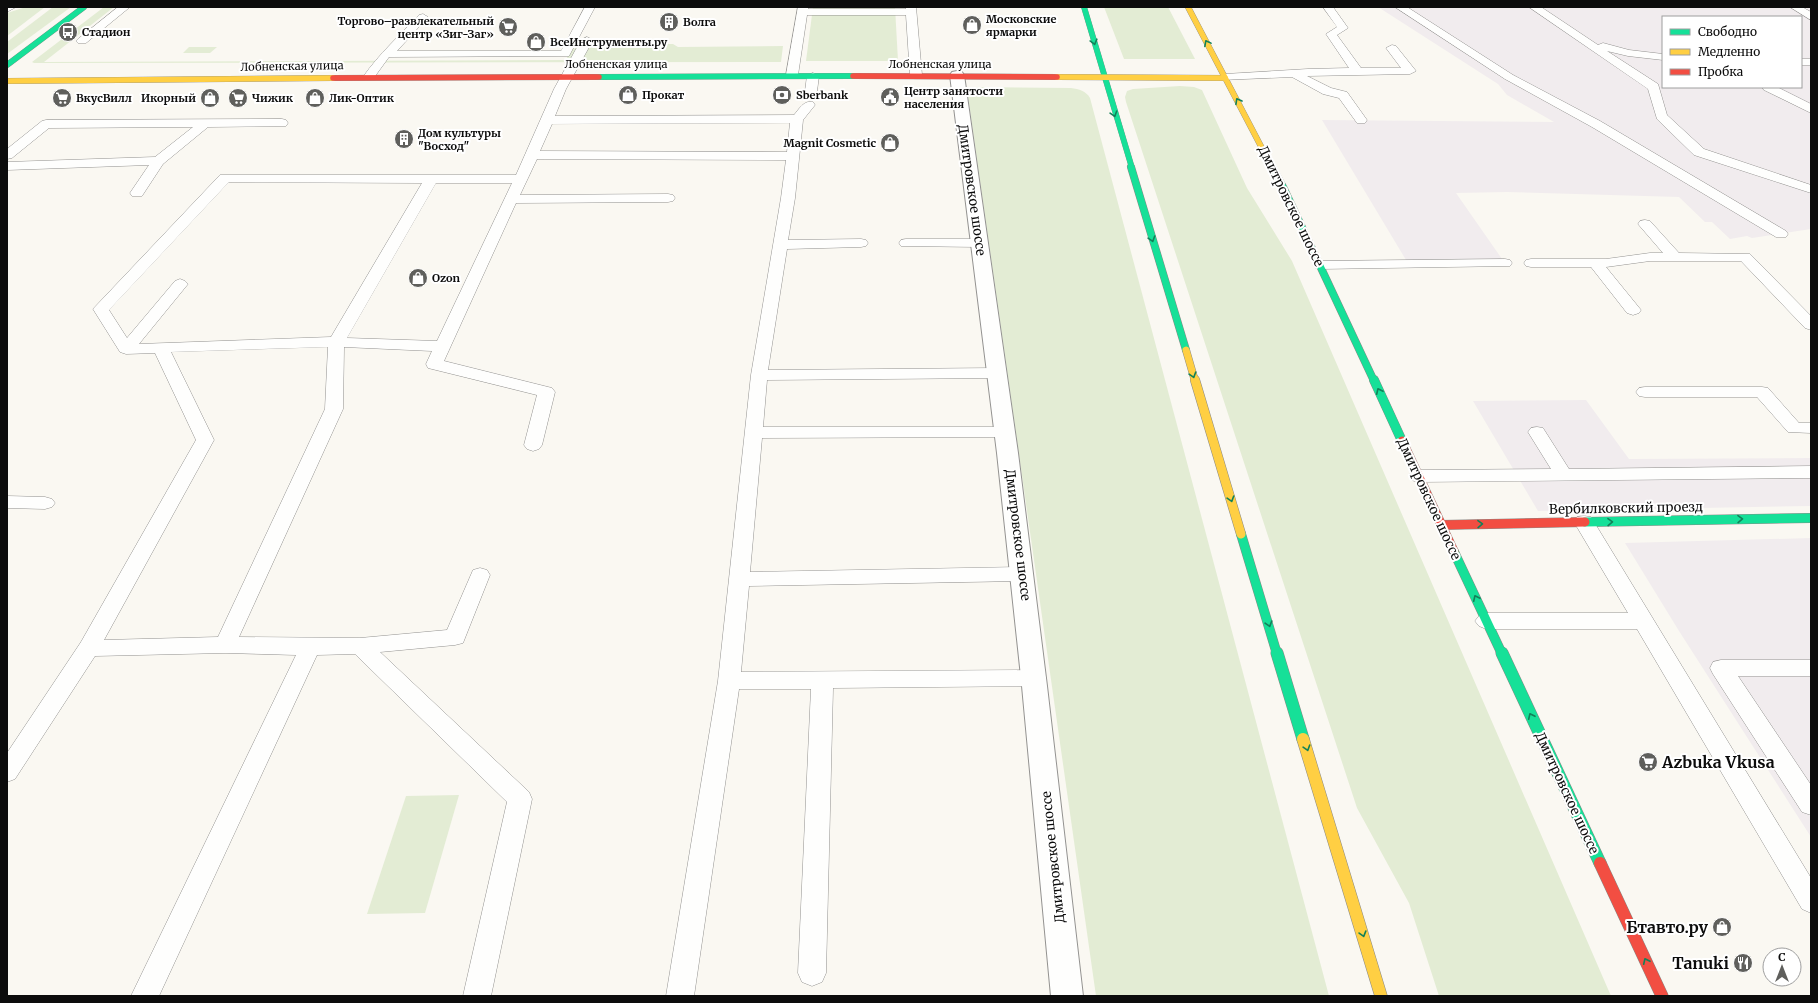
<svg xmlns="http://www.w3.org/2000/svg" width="1818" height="1003" font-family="Merriweather,serif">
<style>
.industrial{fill:#f1ecee;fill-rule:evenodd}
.green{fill:#e3ecd4}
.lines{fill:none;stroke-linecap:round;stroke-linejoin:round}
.lane-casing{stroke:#939290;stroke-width:1}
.street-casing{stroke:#939290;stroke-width:2}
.fast-far3-casing{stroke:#8a8986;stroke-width:6}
.fast-far2-casing{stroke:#8a8986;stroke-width:8}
.fast-far1-casing{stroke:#8a8986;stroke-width:10}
.fast-casing{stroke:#8a8986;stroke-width:13}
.slow-far3-casing{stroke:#8a8986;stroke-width:6}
.slow-far2-casing{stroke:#8a8986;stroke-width:8}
.slow-far1-casing{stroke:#8a8986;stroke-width:10}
.slow-casing{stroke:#8a8986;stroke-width:13}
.jam-far2-casing{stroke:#8a8986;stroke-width:6}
.jam-far1-casing{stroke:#8a8986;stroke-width:10}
.jam-casing{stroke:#8a8986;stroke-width:13}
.lane{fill:#fefefd;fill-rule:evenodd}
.street{fill:#fefefd;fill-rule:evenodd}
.fast-far3{stroke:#16e098;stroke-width:5.5}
.fast-far2{stroke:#16e098;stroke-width:7}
.fast-far1{stroke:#16e098;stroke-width:9}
.fast{stroke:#16e098;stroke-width:12}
.slow-far3{stroke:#ffcf43;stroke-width:5.5}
.slow-far2{stroke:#ffcf43;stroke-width:7}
.slow-far1{stroke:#ffcf43;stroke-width:9}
.slow{stroke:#ffcf43;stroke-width:12}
.jam-far2{stroke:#f24e42;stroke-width:5.5}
.jam-far1{stroke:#f24e42;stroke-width:9}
.jam{stroke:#f24e42;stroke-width:12}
.oneway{stroke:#128159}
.labels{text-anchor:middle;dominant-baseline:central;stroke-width:4;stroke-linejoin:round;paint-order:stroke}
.far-poi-label{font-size:11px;font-weight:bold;fill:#0c0c0c;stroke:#fff;text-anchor:start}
.far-street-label{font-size:11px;fill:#0c0c0c;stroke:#fff}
.street-label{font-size:13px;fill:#0c0c0c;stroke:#fff}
.near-poi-label{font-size:16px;font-weight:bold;fill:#0c0c0c;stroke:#fff;text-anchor:end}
</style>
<rect width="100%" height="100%" fill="#faf8f2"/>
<g class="industrial">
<path d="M 1378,7 L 1811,7 L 1811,229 L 1752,238 L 1747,236 L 1730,239 L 1712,222 L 1705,222 L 1679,197 L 1507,192 L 1456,193 L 1502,259 L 1406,260 L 1322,120 L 1554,122 L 1507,95 L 1498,84 ZM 1663,17 L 1801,17 L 1801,87 L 1663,87 Z"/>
<polygon points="1586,400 1629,459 1811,458 1811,506 1538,511 1473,401"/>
<polygon points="1811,538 1811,837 1679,631 1625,543"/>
</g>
<g class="green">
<polygon points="26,7 45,7 7,36 7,13"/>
<polygon points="53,7 71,7 7,54 7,42"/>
<polygon points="104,7 114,7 44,62 566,60 571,49 601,44 673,44 678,47 783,46 781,62 34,63 32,62"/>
<polygon points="813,7 895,7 898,61 806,61"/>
<polygon points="1104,7 1168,7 1195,59 1124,59"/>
<polygon points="189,47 217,47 210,53 183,53"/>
<polygon points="1180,86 1194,87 1202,90 1247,188 1292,261 1611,996 1439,996 1409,903 1357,808 1126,102 1125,97 1127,91 1133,89"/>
<path d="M 971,87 L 1071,88 C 1079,89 1086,91 1090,98 L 1329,996 L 1096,996 L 967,89 Z"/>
<polygon points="459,795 425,913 367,914 406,796"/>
</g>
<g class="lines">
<g class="lane-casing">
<g id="lane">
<polygon points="7,7 16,7 7,12"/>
<polygon points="118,7 130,7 86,43 78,43 76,41 78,39"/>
<path d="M 585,7 L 595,7 L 569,56 L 389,57 L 373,79 L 365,79 L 363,77 C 379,54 400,35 419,15 L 423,14 L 428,17 L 397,51 L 561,51 Z"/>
<polygon points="798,7 808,7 808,9 906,9 906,7 916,7 922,75 916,78 910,75 906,15 807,15 798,75 792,78 788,77 786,75"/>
<polygon points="1323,7 1333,7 1348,28 1337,35 1361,68 1401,68 1386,48 1392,45 1396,46 1416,71 1410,74 1307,76 1331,88 1347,92 1367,120 1365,123 1357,123 1339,98 1323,94 1292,77 1221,80 1219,78 1225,74 1308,69 1349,68 1326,34 1337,27"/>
<polygon points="1395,7 1407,7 1513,75 1600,121 1786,231 1788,234 1786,237 1776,237 1592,127 1505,79"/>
<polygon points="1529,7 1541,7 1598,45 1603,43 1629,50 1663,54 1663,60 1628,56 1607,51 1658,84 1667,115 1704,149 1811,185 1811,193 1694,155 1657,119 1648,89"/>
<polygon points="1790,7 1802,7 1811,12 1811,20"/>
<path d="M 587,37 L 593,40 L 566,89 L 555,116 L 794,115 C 799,109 804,100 813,102 L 815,105 L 803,120 L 795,198 L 788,240 L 861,239 L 866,240 L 868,243 L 866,246 L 861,247 L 787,249 L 768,370 L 997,368 L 1003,369 L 1005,373 L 1003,377 L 997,378 L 767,380 L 763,427 L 1005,427 L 1011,428 L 1014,432 L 1011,436 L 1005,437 L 762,438 L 750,572 L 1022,567 L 1029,569 L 1032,574 L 1029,579 L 1022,581 L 749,586 L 741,672 L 1035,670 L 1043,672 L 1046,678 L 1043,684 L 1035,686 L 833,688 L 826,973 L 822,982 L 812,986 L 802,982 L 798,973 L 811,689 L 739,689 L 694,996 L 666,996 L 718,681 L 751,375 L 781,198 L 786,160 L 537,159 L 520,195 L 668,194 L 673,195 L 675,198 L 673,201 L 668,202 L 516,203 L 444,361 L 552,388 L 555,392 L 542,445 L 539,449 L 533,451 L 527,449 L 524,445 L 537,395 L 428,368 L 426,364 L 432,351 L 344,347 L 343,409 L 239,637 L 360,638 L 447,630 L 473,570 L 480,568 L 487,570 L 490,575 L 463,643 L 455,645 L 380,652 L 529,792 L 532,799 L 491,996 L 463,996 L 507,802 L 355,654 L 317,655 L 159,996 L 131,996 L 296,655 L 225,653 L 95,656 L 15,779 L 7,782 L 7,753 L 81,642 L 196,440 L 155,353 L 126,354 L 120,352 L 93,309 L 220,175 L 516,175 L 554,89 L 581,40 ZM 790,123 L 787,152 L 540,151 L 552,124 ZM 229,182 L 422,183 L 331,337 L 139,344 L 188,284 L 185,281 L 180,279 L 175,281 L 127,338 L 109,310 ZM 436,183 L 512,183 L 437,341 L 347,338 ZM 328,347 L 325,409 L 218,637 L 104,640 L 214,440 L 171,352 Z"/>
<rect x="1801" y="59" width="10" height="6"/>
<polygon points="813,73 819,76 817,91 811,95 805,91 807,76"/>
<polygon points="1762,87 1777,87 1811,104 1811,113 1764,90"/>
<polygon points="282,119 286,120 288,123 286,126 208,127 163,164 142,196 132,196 130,193 149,165 7,170 7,162 155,157 193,127 49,128 12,158 7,159 7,149 42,121 46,120"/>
<polygon points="1645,220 1650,221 1679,253 1750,254 1811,316 1811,330 1805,328 1741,261 1650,261 1606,267 1641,310 1639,313 1633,315 1627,313 1591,267 1531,267 1526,266 1524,263 1526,260 1531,259 1606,259 1650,253 1663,253 1638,224 1640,221"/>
<polygon points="906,239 979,239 984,240 986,243 984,246 979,247 901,246 899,243 901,240"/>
<polygon points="1505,259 1510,260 1512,263 1510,266 1320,269 1315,268 1313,265 1315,262 1320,261"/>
<polygon points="1645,387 1762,387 1768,388 1799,423 1811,423 1811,433 1788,432 1757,397 1645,397 1639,396 1636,392 1639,388"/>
<polygon points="1537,427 1543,428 1569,469 1811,466 1811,478 1418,482 1411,480 1409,476 1411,472 1418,470 1551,469 1528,432 1531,428"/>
<polygon points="7,496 45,497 52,499 55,503 52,507 45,509 7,508"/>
<polygon points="1584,516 1591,517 1811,878 1811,913 1802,909 1637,629 1486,629 1479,626 1475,621 1479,616 1486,613 1628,613 1574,522 1577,517"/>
<polygon points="1721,660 1811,660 1811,676 1738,676 1811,785 1811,815 1802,812 1713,674 1710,668 1713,662"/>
</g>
</g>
<g class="street-casing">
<polygon id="street" points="957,71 962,72 964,75 1018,453 1047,686 1083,996 1051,996 1022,686 997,453 950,75 952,72"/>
</g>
<g class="fast-far3-casing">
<g id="fast-far3">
<polyline points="1084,7 1132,168"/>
<polyline points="7,65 84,7"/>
<polyline points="599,77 853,76"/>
<polyline points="1265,154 1272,168"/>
</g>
</g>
<g class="fast-far2-casing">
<g id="fast-far2">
<polyline points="1131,167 1186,350"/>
<polyline points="1272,167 1284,189 1374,381"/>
</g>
</g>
<g class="fast-far1-casing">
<g id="fast-far1">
<polyline points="1374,380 1402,441"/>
<polyline points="1585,522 1811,518"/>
<polyline points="1241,534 1277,654"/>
<polyline points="1454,552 1502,654"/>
</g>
</g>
<g class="fast-casing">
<g id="fast">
<polyline points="1277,653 1303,739"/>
<polyline points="1502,653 1600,863"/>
</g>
</g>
<g class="slow-far3-casing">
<g id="slow-far3">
<polyline points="1188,7 1265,154"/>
<polyline points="1057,77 1225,78"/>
<polyline points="7,81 333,78"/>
</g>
</g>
<g class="slow-far2-casing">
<polyline id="slow-far2" points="1186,350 1195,381"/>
</g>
<g class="slow-far1-casing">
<polyline id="slow-far1" points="1195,380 1241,534"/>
</g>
<g class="slow-casing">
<polyline id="slow" points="1303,739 1381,996"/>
</g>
<g class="jam-far2-casing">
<g id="jam-far2">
<polyline points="853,76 1057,77"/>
<polyline points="333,78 599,77"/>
</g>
</g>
<g class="jam-far1-casing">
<g id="jam-far1">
<polyline points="1402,441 1454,552"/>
<polyline points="1441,525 1585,522"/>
</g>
</g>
<g class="jam-casing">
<polyline id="jam" points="1600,863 1662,996"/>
</g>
<use href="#lane" class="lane"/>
<use href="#street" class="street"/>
<use href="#fast-far3" class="fast-far3"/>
<use href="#fast-far2" class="fast-far2"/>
<use href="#fast-far1" class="fast-far1"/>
<use href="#fast" class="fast"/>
<use href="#slow-far3" class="slow-far3"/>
<use href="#slow-far2" class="slow-far2"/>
<use href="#slow-far1" class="slow-far1"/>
<use href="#slow" class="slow"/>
<use href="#jam-far2" class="jam-far2"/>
<use href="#jam-far1" class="jam-far1"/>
<use href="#jam" class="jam"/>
</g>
<defs><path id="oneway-chevron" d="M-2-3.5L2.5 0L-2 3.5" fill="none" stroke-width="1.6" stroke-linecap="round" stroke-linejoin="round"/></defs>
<g class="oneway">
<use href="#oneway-chevron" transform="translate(1094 42) rotate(75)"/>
<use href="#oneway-chevron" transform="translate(1207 43) rotate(-118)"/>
<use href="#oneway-chevron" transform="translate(1238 101) rotate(-119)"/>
<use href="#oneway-chevron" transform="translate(1114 114) rotate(73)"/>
<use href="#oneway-chevron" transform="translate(1152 239) rotate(73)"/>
<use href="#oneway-chevron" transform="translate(1193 375) rotate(73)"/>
<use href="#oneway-chevron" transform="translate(1379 391) rotate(-115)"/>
<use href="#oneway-chevron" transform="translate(1231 499) rotate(73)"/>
<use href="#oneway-chevron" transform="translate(1740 519) rotate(-1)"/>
<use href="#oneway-chevron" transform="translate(1610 522) rotate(-1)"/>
<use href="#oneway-chevron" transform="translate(1480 524) rotate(-1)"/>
<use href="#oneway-chevron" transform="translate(1476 598) rotate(-115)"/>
<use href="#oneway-chevron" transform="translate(1269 624) rotate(73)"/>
<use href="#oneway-chevron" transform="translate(1531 716) rotate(-115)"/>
<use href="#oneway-chevron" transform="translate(1307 748) rotate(73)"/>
<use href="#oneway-chevron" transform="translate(1363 934) rotate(74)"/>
<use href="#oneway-chevron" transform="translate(1646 961) rotate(-115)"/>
</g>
<defs>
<g id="building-disc" transform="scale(1)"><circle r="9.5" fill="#5f5f5c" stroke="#fff"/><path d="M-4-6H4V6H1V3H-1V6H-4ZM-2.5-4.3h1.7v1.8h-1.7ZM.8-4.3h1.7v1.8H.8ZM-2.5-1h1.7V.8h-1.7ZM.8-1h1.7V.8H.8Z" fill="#fff"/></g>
<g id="shop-disc" transform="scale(1)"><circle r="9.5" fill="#5f5f5c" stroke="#fff"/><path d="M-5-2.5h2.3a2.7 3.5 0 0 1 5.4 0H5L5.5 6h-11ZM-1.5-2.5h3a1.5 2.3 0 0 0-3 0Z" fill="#fff"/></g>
<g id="supermarket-disc" transform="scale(1)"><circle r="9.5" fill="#5f5f5c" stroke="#fff"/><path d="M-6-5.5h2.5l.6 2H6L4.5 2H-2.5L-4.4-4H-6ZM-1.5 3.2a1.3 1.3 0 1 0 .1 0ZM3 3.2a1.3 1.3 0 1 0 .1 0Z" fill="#fff"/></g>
<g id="bus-disc" transform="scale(1)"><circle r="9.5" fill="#5f5f5c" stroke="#fff"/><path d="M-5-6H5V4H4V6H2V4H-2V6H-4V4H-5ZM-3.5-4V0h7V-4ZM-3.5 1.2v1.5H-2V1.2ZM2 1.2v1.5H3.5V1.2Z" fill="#fff"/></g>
<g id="bank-disc" transform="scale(1)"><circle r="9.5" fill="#5f5f5c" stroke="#fff"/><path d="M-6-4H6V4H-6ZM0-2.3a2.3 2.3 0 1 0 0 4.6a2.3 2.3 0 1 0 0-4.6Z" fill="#fff"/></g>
<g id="civic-disc" transform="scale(1)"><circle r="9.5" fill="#5f5f5c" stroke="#fff"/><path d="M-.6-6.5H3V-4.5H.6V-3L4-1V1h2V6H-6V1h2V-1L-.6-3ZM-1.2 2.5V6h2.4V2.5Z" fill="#fff"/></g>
<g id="restaurant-disc" transform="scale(1)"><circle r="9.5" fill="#5f5f5c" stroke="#fff"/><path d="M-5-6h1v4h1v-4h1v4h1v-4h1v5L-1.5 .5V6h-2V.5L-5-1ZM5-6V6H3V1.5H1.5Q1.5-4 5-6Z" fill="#fff"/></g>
</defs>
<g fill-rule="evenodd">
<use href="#building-disc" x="669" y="22"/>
<use href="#shop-disc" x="972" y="25"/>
<use href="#supermarket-disc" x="508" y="27"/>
<use href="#bus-disc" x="68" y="32"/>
<use href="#shop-disc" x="536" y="42"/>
<use href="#shop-disc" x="628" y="95"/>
<use href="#bank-disc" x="782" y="95"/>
<use href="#civic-disc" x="890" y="97"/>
<use href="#supermarket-disc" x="62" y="98"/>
<use href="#shop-disc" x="210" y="98"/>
<use href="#supermarket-disc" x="238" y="98"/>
<use href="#shop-disc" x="315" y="98"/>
<use href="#building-disc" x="404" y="139"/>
<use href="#shop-disc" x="890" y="143"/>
<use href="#shop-disc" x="418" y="278"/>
<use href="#supermarket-disc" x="1648" y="762"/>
<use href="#shop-disc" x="1722" y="927"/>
<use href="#restaurant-disc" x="1743" y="963"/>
</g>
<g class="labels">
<g class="far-poi-label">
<text x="986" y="19">Московские<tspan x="986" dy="13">ярмарки</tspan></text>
<text x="494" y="21" text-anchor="end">Торгово–развлекательный<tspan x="494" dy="13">центр «Зиг-Заг»</tspan></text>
<text x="683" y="22">Волга</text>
<text x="82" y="32">Стадион</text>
<text x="550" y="42">ВсеИнструменты.ру</text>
<text x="904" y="91">Центр занятости<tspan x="904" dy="13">населения</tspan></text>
<text x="642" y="95">Прокат</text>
<text x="796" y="95">Sberbank</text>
<text x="76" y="98">ВкусВилл</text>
<text x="196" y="98" text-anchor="end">Икорный</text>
<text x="252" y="98">Чижик</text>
<text x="329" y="98">Лик-Оптик</text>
<text x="418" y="133">Дом культуры<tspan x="418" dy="13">"Восход"</tspan></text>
<text x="876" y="143" text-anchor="end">Magnit Cosmetic</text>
<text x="432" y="278">Ozon</text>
</g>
<g class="far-street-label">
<text x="616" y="64">Лобненская улица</text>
<text x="940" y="64">Лобненская улица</text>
<text transform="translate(292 66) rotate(-1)">Лобненская улица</text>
</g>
<g class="street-label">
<text transform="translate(972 190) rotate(82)">Дмитровское шоссе</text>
<text transform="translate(1291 206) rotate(64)">Дмитровское шоссе</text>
<text transform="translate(1429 499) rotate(65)">Дмитровское шоссе</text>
<text transform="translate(1626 508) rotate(-1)">Вербилковский проезд</text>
<text transform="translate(1018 535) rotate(83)">Дмитровское шоссе</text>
<text transform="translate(1567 793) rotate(65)">Дмитровское шоссе</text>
<text transform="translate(1053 857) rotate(-96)">Дмитровское шоссе</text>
</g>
<g class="near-poi-label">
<text x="1662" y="762" text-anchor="start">Azbuka Vkusa</text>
<text x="1708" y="927">Бтавто.ру</text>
<text x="1729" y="963">Tanuki</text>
</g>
</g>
<rect width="1818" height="1003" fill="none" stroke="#0c0c0c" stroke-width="16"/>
<rect x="1662" y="16" width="140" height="72" fill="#ffffff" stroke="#9e9e9e"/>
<rect x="1670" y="29" width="20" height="6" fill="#16e098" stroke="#9e9e9e"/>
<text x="1698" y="36" font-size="12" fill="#0c0c0c">Свободно</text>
<rect x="1670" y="49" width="20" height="6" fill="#ffcf43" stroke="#9e9e9e"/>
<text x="1698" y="56" font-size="12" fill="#0c0c0c">Медленно</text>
<rect x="1670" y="69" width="20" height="6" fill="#f24e42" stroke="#9e9e9e"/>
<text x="1698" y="76" font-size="12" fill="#0c0c0c">Пробка</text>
<g transform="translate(1782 967)"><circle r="19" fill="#ffffff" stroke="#9e9e9e"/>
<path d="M0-3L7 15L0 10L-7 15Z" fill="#5f5f5c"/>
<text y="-6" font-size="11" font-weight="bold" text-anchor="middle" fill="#0c0c0c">С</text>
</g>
</svg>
